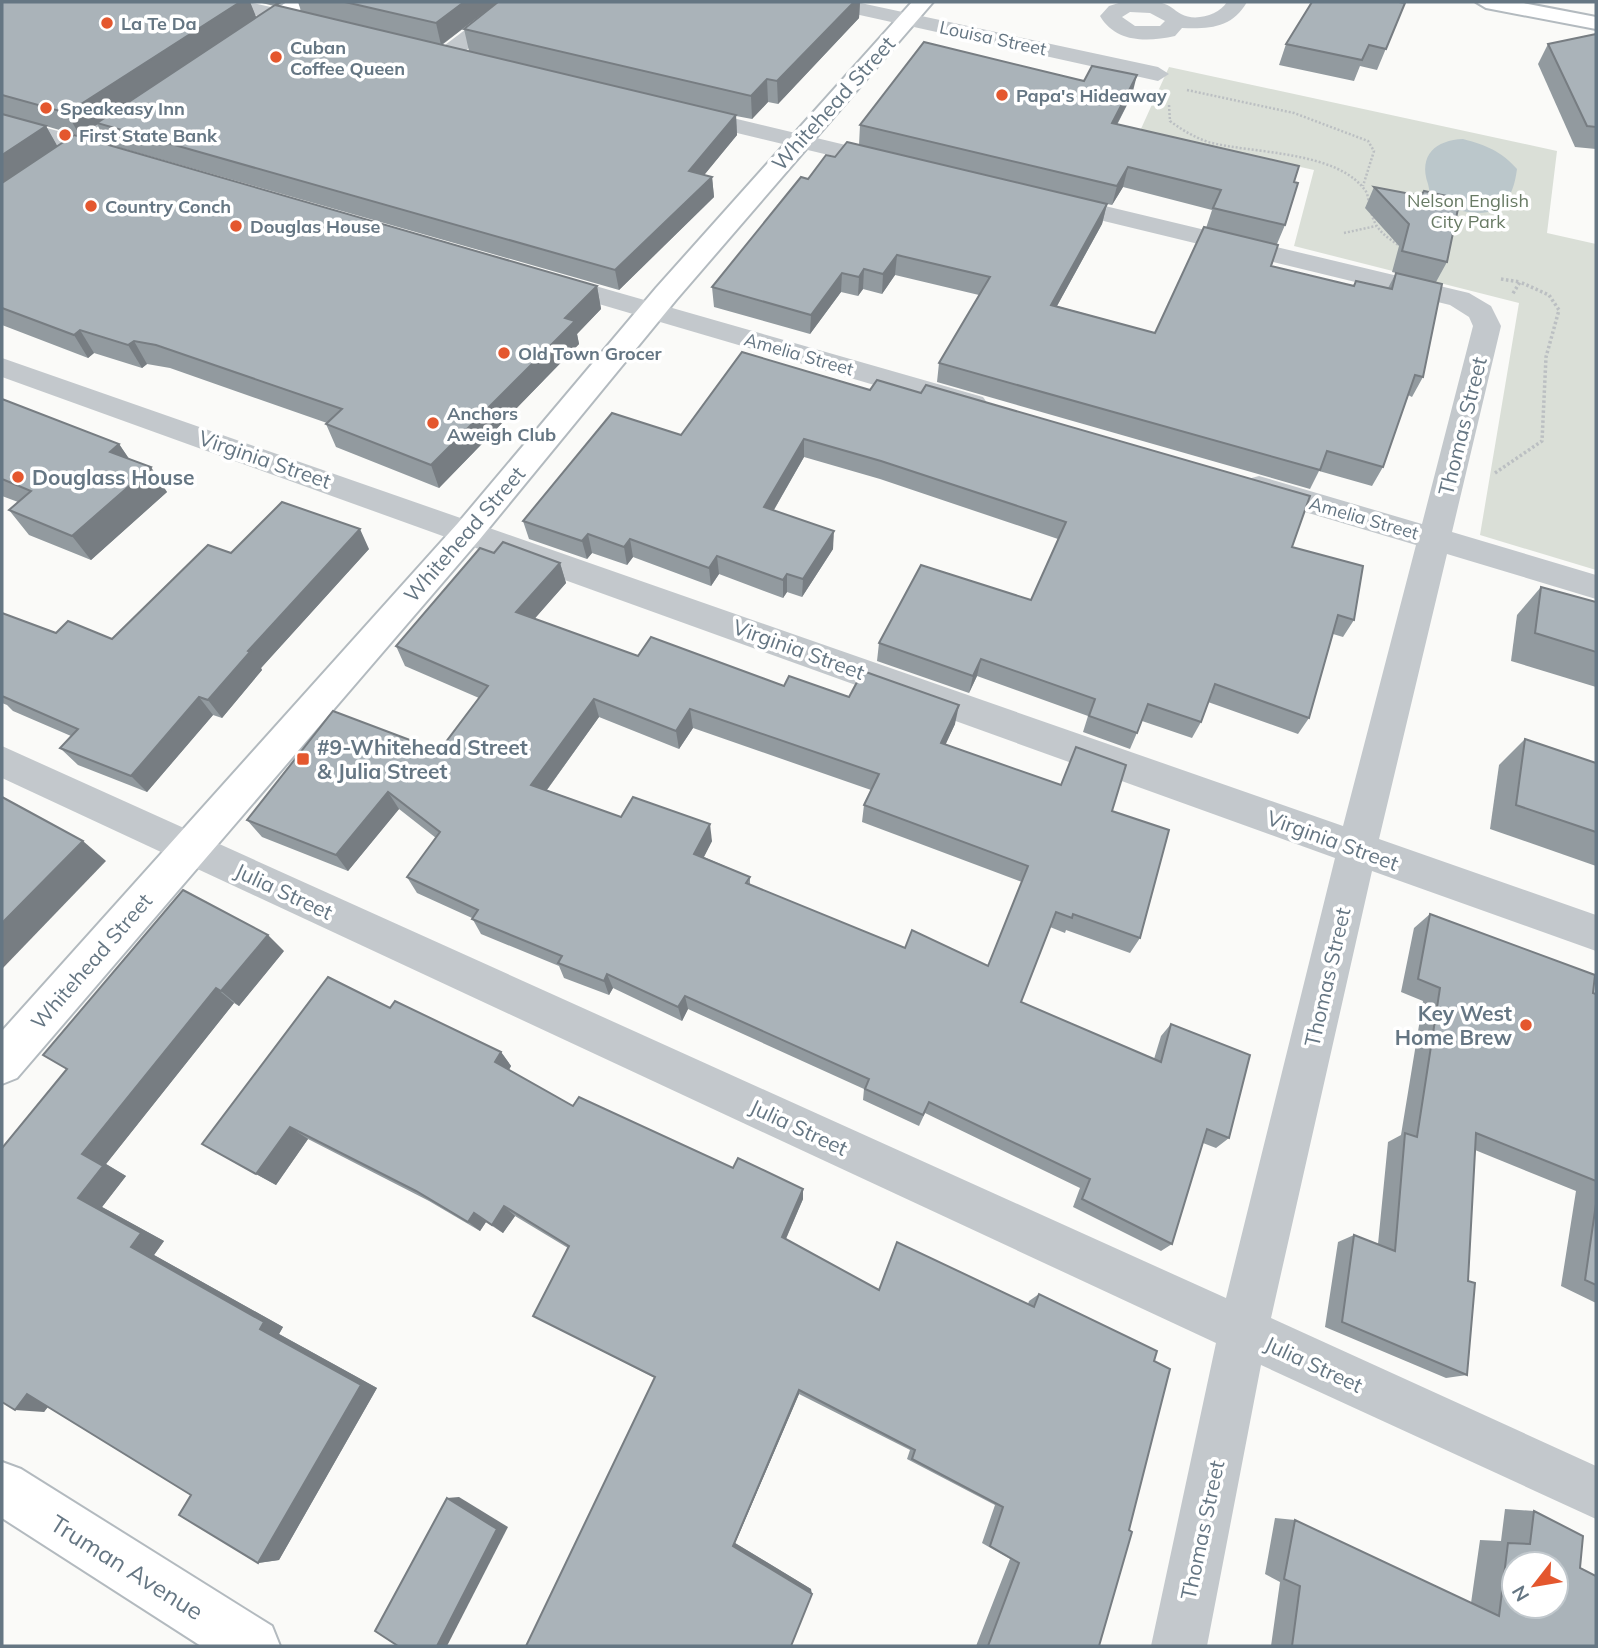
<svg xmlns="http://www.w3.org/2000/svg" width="1598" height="1648" font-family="Mulish,sans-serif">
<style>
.green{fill:#dadfd7}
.water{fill:#bbc7cb}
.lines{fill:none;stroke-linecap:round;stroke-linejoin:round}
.secondary-casing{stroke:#b3babf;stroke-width:4}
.path-far1{stroke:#bbbfc2;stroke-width:2.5;stroke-dasharray:2 2;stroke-linecap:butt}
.path{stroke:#bbbfc2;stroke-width:3.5;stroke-dasharray:2.5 2.5;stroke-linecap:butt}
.street{fill:#c3c8cc;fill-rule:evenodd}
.secondary{fill:#fff;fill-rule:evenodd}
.wall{fill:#929a9f;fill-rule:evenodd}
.shaded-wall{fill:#777d82}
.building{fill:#aab3b9;stroke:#777d82;stroke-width:2;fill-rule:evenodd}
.poi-dot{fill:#e4572e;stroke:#fff;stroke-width:2.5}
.labels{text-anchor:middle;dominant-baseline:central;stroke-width:7;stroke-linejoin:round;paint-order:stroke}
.far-poi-label{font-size:18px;font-weight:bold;fill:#657683;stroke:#fff;text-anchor:start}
.far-street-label{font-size:18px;fill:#657683;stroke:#fff}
.far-park-label{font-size:18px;fill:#687a64;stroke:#fff}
.street-label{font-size:21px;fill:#657683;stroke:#fff}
.poi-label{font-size:21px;font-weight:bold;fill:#657683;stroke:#fff;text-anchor:start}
.near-street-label{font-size:24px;fill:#657683;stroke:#fff}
</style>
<rect width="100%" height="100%" fill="#fafaf8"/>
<polygon class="green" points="1169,67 1557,151 1547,233 1596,244 1596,570 1480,535 1519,303 1294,246 1314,170 1140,131"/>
<path class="water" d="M 1463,139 C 1486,145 1501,151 1517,169 C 1512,208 1494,219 1458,210 C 1449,209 1438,207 1433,199 C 1430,196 1429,188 1428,184 C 1418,155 1436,140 1463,139 Z"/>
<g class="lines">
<g class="secondary-casing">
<g id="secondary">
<polygon points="287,2 311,2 253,43 237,43 234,38 237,33"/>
<polygon points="912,2 933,2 676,300 480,539 17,1078 2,1084 2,1031 458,523 656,288"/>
<polygon points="1476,2 1518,2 1596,17 1596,29 1486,8"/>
<polygon points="146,98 157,105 154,110 11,206 2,208 2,190 138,100"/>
<polygon points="2,1462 21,1469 272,1626 280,1646 201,1646 2,1518"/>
</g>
</g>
<g class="path-far1">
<polyline points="1187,90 1294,113 1368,141 1374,151 1363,186"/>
<path d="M 1169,105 L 1170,121 C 1182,130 1194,137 1208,142 C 1252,154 1340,150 1367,193 C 1373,222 1373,229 1400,246"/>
<polyline points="1344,233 1376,226"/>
</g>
<g class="path">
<polyline points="1501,279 1520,282 1512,295"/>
<polyline points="1495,473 1542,441 1546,357 1559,310 1549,295 1520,282"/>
</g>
<g class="street">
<polygon points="213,2 248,2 324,19 327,24 316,30 216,6"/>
<polygon points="502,2 525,2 453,61 437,61 434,56 437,51"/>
<polygon points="818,2 856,2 1158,67 1169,74 1158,81 828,8"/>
<path d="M 1122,2 C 1134,2 1149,0 1162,3 C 1170,5 1174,10 1181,14 C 1195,22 1219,15 1227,2 L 1247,2 C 1232,28 1210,29 1182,28 L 1175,36 C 1147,42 1116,43 1100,16 L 1109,6 ZM 1130,12 L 1150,13 L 1165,21 L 1160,26 L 1135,26 L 1122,17 Z"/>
<polygon points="687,107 900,158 903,163 900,168 891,170 679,119 675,114 679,109"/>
<polygon points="2,116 125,149 128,154 125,159 116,161 2,130"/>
<polygon points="1055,194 1469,293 1491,306 1501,326 1452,532 1596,575 1596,599 1447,554 1379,839 1596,915 1596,951 1372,871 1271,1318 1596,1466 1596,1519 1261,1365 1207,1646 1151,1646 1216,1343 2,778 2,746 1226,1298 1335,858 2,377 2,358 1343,826 1416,545 1248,495 1243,487 1248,479 1259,476 1422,524 1473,326 1469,317 1450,305 1046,207 1042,202 1046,197"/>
<polygon points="550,273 983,397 988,404 983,411 973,414 541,287 537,281 541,275"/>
</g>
<use href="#secondary" class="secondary"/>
</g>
<g class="wall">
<path d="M 2,2 L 250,2 L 256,18 L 274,6 L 258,2 L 283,2 L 277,6 L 301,11 L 298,2 L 860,2 L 859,18 L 778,104 L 768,102 L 752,119 L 736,116 L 737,135 L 704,175 L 712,177 L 714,197 L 619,290 L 107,144 L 97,124 L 80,136 L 39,124 L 46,126 L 57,146 L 597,286 L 601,309 L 577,334 L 579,344 L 439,488 L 336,447 L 326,424 L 327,423 L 170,368 L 147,364 L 142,368 L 94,353 L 88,358 L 2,325 ZM 492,6 L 464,29 L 469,51 L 442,45 Z"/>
<polygon points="1405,3 1377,70 1360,66 1354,81 1279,65 1286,44"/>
<polygon points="1596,34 1596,149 1575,147 1538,64 1548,44"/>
<path d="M 1132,95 L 1117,125 L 1294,182 L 1285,225 L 1277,244 L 1271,266 L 1353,286 L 1356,281 L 1388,288 L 1396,273 L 1392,272 L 1399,246 L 1365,208 L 1374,187 L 1447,262 L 1436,282 L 1423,377 L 1412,397 L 1408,395 L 1383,467 L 1372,486 L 1319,471 L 1310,489 L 937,382 L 939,363 L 979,295 L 895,275 L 882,294 L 863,289 L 858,296 L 841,292 L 810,334 L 714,307 L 712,287 L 808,179 L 835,157 L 859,145 L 860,125 ZM 1123,187 L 1212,210 L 1206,228 L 1155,333 L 1057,306 L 1102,224 L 1107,204 L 1112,205 Z"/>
<polygon points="742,352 1292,547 1354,620 1343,637 1333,634 1309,718 1298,734 1208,702 1201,722 1192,738 1142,721 1130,749 1083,732 1088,716 977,676 969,693 877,661 879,643 1031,600 1058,539 880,479 804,457 774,510 833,549 802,597 787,592 783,598 719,574 711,586 633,557 627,565 592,553 587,559 529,539 523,521 681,435"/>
<polygon points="2,399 119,444 129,459 167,492 91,560 29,535 9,510 18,502 2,496"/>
<polygon points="369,549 261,668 262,670 222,718 213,715 147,792 78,765 60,748 71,736 13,711 7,705 2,703 2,613 56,633 112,639 231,553"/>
<path d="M 494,553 L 560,563 L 566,583 L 534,619 L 638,656 L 784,686 L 849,697 L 955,724 L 945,745 L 1112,811 L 1140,938 L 1130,953 L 1066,930 L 1065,933 L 1050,927 L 1021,1002 L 1154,1059 L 1161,1036 L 1171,1024 L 1229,1138 L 1216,1148 L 1203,1143 L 1172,1244 L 1161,1251 L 1073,1207 L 1080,1188 L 925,1113 L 919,1126 L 863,1100 L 864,1089 L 688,1009 L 682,1021 L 613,988 L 609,995 L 564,978 L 559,966 L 481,934 L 472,918 L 417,893 L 407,877 L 436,838 L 399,809 L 348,871 L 262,837 L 247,820 L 439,751 L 479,698 L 405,666 L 396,646 ZM 599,717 L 679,749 L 693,728 L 871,790 L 864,805 L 862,822 L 1022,882 L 988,966 L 905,948 L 750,885 L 750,877 L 704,857 L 712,841 L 621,817 L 547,790 Z"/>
<polygon points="1541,587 1596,602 1596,687 1511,661 1517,615"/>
<polygon points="1525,739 1596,763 1596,866 1490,829 1499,765"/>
<polygon points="1430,914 1596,994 1596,1303 1561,1286 1576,1191 1475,1150 1468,1281 1467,1375 1446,1378 1325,1327 1338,1242 1354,1235 1378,1244 1388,1142 1401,1135 1423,1001 1401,992 1414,928"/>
<polygon points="284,951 239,1006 234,1003 106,1164 126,1176 102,1207 164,1241 154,1255 283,1327 279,1334 377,1388 279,1560 258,1563 191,1495 48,1407 44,1412 67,1069"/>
<polygon points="390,1008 501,1052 511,1066 509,1070 573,1106 733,1168 803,1199 786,1239 878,1290 1028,1304 1029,1301 1039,1294 1154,1361 1099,1646 976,1646 1010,1559 982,1543 995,1505 907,1459 910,1450 799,1394 735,1543 811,1589 526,1646 655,1378 533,1316 568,1248 515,1216 503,1233 486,1222 480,1231 429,1201 308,1139 276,1185 202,1144"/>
<polygon points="1505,1509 1534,1511 1580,1568 1596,1646 1271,1646 1280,1582 1265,1574 1275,1518 1295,1520 1471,1603 1480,1540 1501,1541"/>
</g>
<g class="shaded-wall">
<polygon points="240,2 250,2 257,19 80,136 67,113"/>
<polygon points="275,2 283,2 276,6"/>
<polygon points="464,2 498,2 441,45 436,23"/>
<polygon points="854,2 860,2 859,18 778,104 777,81"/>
<polygon points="1137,75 1132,95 1107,143 1112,123"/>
<polygon points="767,79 768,102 752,119 751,96"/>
<polygon points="736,115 737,135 691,191 689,171"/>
<polygon points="46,126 59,149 2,187 2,155"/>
<polygon points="1128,167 1123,187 1112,205 1117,186"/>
<polygon points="712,177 714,197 619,290 615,270"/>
<polygon points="1107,204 1102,224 1047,324 1051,305"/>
<polygon points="897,255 895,275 882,294 883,274"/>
<polygon points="864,269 863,289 858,296 859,277"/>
<polygon points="842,273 841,292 810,334 811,315"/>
<polygon points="597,286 601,309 577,334 579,344 439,488 431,465 565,318"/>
<polygon points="80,330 94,353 88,358 74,335"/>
<polygon points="134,341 147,364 142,368 128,345"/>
<polygon points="804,439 804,457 765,525 764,507"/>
<polygon points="119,444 136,469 110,452"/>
<polygon points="151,467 167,492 91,560 72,536"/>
<polygon points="360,529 369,549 261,668 262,670 222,718 208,700 248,651"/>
<polygon points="834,531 833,549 802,597 803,579"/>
<polygon points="588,534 592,553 587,559 582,541"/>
<polygon points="630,539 633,557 627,565 624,547"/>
<polygon points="717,556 719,574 711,586 709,568"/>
<polygon points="560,563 566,583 523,632 516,612"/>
<polygon points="787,574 787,592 783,598 783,580"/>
<polygon points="981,659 977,676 969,693 973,676"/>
<polygon points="199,697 213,715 147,792 131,776"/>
<polygon points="594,699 599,717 538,802 531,785"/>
<polygon points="959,705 955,724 938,761 941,743"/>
<polygon points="690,709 693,728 679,749 676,731"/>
<polygon points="388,792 399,809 348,871 336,855"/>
<polygon points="710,824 712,841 697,870 694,854"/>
<polygon points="83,841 106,861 2,969 2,923"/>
<polygon points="268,935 284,951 239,1006 221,991"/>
<polygon points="607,974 613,988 609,995 604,981"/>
<polygon points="216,988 234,1003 106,1164 126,1176 102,1207 164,1241 154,1255 283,1327 279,1334 377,1388 279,1560 258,1563 260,1329 131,1247 78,1198 82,1154"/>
<polygon points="685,996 688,1009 682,1021 678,1007"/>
<polygon points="501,1052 511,1066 505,1076 495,1062"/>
<polygon points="290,1127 308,1139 276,1185 256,1174"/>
<polygon points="803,1189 803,1199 783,1245 782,1237"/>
<polygon points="504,1206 515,1216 503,1233 492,1225"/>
<polygon points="474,1213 486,1222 480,1231 468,1222"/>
<polygon points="799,1390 799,1394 735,1543 811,1589 812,1594 733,1546"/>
<polygon points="27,1394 55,1397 44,1412 15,1410"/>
<polygon points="459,1497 508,1527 447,1646 437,1646 447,1498"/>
</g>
<g class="building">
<polygon points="2,2 240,2 67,113 2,95"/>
<polygon points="345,2 464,2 436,23"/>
<polygon points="498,2 854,2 777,81 767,79 751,96 464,29"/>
<polygon points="1312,2 1399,2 1405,3 1386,49 1369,45 1362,60 1286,44"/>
<polygon points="275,5 736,115 689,171 712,177 615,270 97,123"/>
<polygon points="1596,34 1596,127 1587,126 1548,44"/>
<polygon points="924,42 1084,81 1092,66 1137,75 1112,123 1299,166 1294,182 1298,183 1285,225 1213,208 1221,190 1128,167 1117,186 860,125"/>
<polygon points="2,114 46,126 2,155"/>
<polygon points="74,135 597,286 565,318 575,321 431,465 326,424 342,409 156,345 134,341 128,345 80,330 74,335 2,308 2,183"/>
<polygon points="847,142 1107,204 1051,305 1155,333 1204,227 1278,245 1271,266 1354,286 1356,281 1392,289 1396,273 1442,284 1423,377 1415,375 1383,467 1327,451 1320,470 939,363 990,277 897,255 883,274 864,269 859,277 842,273 811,315 712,287 801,177 808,179 826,155 835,157"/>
<polygon points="1374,187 1421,196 1424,191 1460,199 1447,262 1402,251 1409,224"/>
<polygon points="742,352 870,390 877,380 921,393 926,385 1310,496 1292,547 1363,566 1354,620 1338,615 1309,718 1215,684 1201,722 1148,704 1137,733 1089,716 1095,699 981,659 973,676 879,643 921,565 1031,600 1066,522 881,461 804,439 764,507 834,531 803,579 787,574 783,580 717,556 709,568 630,539 624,547 588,534 582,541 523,521 612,413 681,435"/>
<polygon points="2,399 119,444 110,452 151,467 72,536 9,510 31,491 2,479"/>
<polygon points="282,502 360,529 248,651 250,652 208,700 199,697 131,776 60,748 78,729 2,696 2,613 56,633 68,621 112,639 208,545 231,553"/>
<path d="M 503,542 L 560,563 L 516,612 L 638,656 L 651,637 L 784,686 L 789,676 L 849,697 L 863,671 L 959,705 L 941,743 L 1061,785 L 1076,747 L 1126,765 L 1112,811 L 1169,830 L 1140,938 L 1073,914 L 1072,918 L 1056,912 L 1021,1002 L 1161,1062 L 1171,1024 L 1250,1055 L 1229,1138 L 1207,1129 L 1172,1244 L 1082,1199 L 1090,1179 L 929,1102 L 923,1115 L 865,1089 L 869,1079 L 685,996 L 678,1007 L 607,974 L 604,981 L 558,963 L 562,956 L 472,919 L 478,910 L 407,877 L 440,832 L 388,792 L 336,855 L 247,820 L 333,711 L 439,751 L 488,686 L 396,646 L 480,548 L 494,553 ZM 594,699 L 676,731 L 690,709 L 879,774 L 864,805 L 1028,866 L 988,966 L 912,930 L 905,948 L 746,883 L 750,877 L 694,854 L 710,824 L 633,797 L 621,817 L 531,785 Z"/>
<polygon points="1541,587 1596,602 1596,652 1535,633"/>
<polygon points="1525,739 1596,763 1596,832 1516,805"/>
<polygon points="2,797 83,841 2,923"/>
<polygon points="183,890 268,935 221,991 216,988 82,1154 103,1166 78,1198 141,1233 131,1247 264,1322 260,1329 361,1385 258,1563 179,1515 191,1495 27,1394 15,1410 2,1402 2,1148 67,1069 43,1055"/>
<polygon points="1430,914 1595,975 1593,993 1596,994 1596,1181 1476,1133 1468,1281 1475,1283 1467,1375 1342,1322 1354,1235 1395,1251 1405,1133 1417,1137 1440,988 1418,979"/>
<polygon points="328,977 390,1008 395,1001 501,1052 495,1062 573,1106 579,1097 733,1168 738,1158 803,1189 782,1237 879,1290 897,1242 1034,1307 1039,1294 1157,1351 1154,1361 1170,1369 1129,1530 1132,1532 1099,1646 988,1646 1019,1563 990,1546 1003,1507 912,1459 915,1450 799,1390 733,1546 812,1594 791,1646 526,1646 655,1377 533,1316 569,1246 504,1206 492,1225 474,1213 468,1222 416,1191 290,1127 256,1174 202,1144"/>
<polygon points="1596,1204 1596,1285 1585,1280"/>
<polygon points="447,1498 497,1529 437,1646 398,1646 375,1631"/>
<path d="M 1534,1511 L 1583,1536 L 1580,1568 L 1596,1576 L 1596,1646 L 1292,1646 L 1300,1586 L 1284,1579 L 1295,1520 L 1499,1616 L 1508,1543 L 1530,1544 ZM 1514,1564 L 1556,1564 L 1556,1606 L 1514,1606 Z"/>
</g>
<g class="poi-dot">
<circle cx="107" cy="23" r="7"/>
<circle cx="276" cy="57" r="7"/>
<circle cx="1002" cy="95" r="7"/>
<circle cx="46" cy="108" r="7"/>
<circle cx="65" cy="135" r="7"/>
<circle cx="91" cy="206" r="7"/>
<circle cx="236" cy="226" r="7"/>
<circle cx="504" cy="353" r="7"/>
<circle cx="433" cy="423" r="7"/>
<circle cx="18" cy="477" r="7"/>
<rect x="296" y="752" width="14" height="14" rx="3.5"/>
<circle cx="1526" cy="1025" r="7"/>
</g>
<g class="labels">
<g class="far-poi-label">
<text x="121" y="23">La Te Da</text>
<text x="290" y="47">Cuban<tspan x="290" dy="21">Coffee Queen</tspan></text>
<text x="1016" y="95">Papa's Hideaway</text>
<text x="60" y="108">Speakeasy Inn</text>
<text x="79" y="135">First State Bank</text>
<text x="105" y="206">Country Conch</text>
<text x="250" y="226">Douglas House</text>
<text x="518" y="353">Old Town Grocer</text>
<text x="447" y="413">Anchors<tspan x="447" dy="21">Aweigh Club</tspan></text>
</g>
<g class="far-street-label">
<text transform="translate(993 38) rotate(12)">Louisa Street</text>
<text transform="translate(799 354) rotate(16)">Amelia Street</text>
<text transform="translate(1364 518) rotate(16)">Amelia Street</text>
</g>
<g class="far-park-label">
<text x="1468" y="200">Nelson English<tspan x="1468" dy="21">City Park</tspan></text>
</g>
<g class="street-label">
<text transform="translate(833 103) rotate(-48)">Whitehead Street</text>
<text transform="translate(1462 426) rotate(-76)">Thomas Street</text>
<text transform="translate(265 459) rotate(19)">Virginia Street</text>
<text transform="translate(464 534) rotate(-49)">Whitehead Street</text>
<text transform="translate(799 649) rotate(20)">Virginia Street</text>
<text transform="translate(1333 840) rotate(20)">Virginia Street</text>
<text transform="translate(284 891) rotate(25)">Julia Street</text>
<text transform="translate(91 961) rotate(-49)">Whitehead Street</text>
<text transform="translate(1327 977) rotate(-77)">Thomas Street</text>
<text transform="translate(799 1127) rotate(25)">Julia Street</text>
<text transform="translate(1314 1364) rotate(25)">Julia Street</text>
<text transform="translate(1202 1530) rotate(-78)">Thomas Street</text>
</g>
<g class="poi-label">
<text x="32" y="477">Douglass House</text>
<text x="317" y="747">#9-Whitehead Street<tspan x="317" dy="24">&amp; Julia Street</tspan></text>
<text x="1512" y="1013" text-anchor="end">Key West<tspan x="1512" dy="24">Home Brew</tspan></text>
</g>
<g class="near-street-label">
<text transform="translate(127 1567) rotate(32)">Truman Avenue</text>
</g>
</g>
<rect width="1598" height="1648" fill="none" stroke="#657683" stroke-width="7"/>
<g transform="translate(1535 1585) rotate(239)"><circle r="33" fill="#ffffff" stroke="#c1c8cd" stroke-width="2"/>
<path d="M0-5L12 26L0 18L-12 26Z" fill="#e4572e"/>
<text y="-10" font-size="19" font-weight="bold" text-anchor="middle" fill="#657683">N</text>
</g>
</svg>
